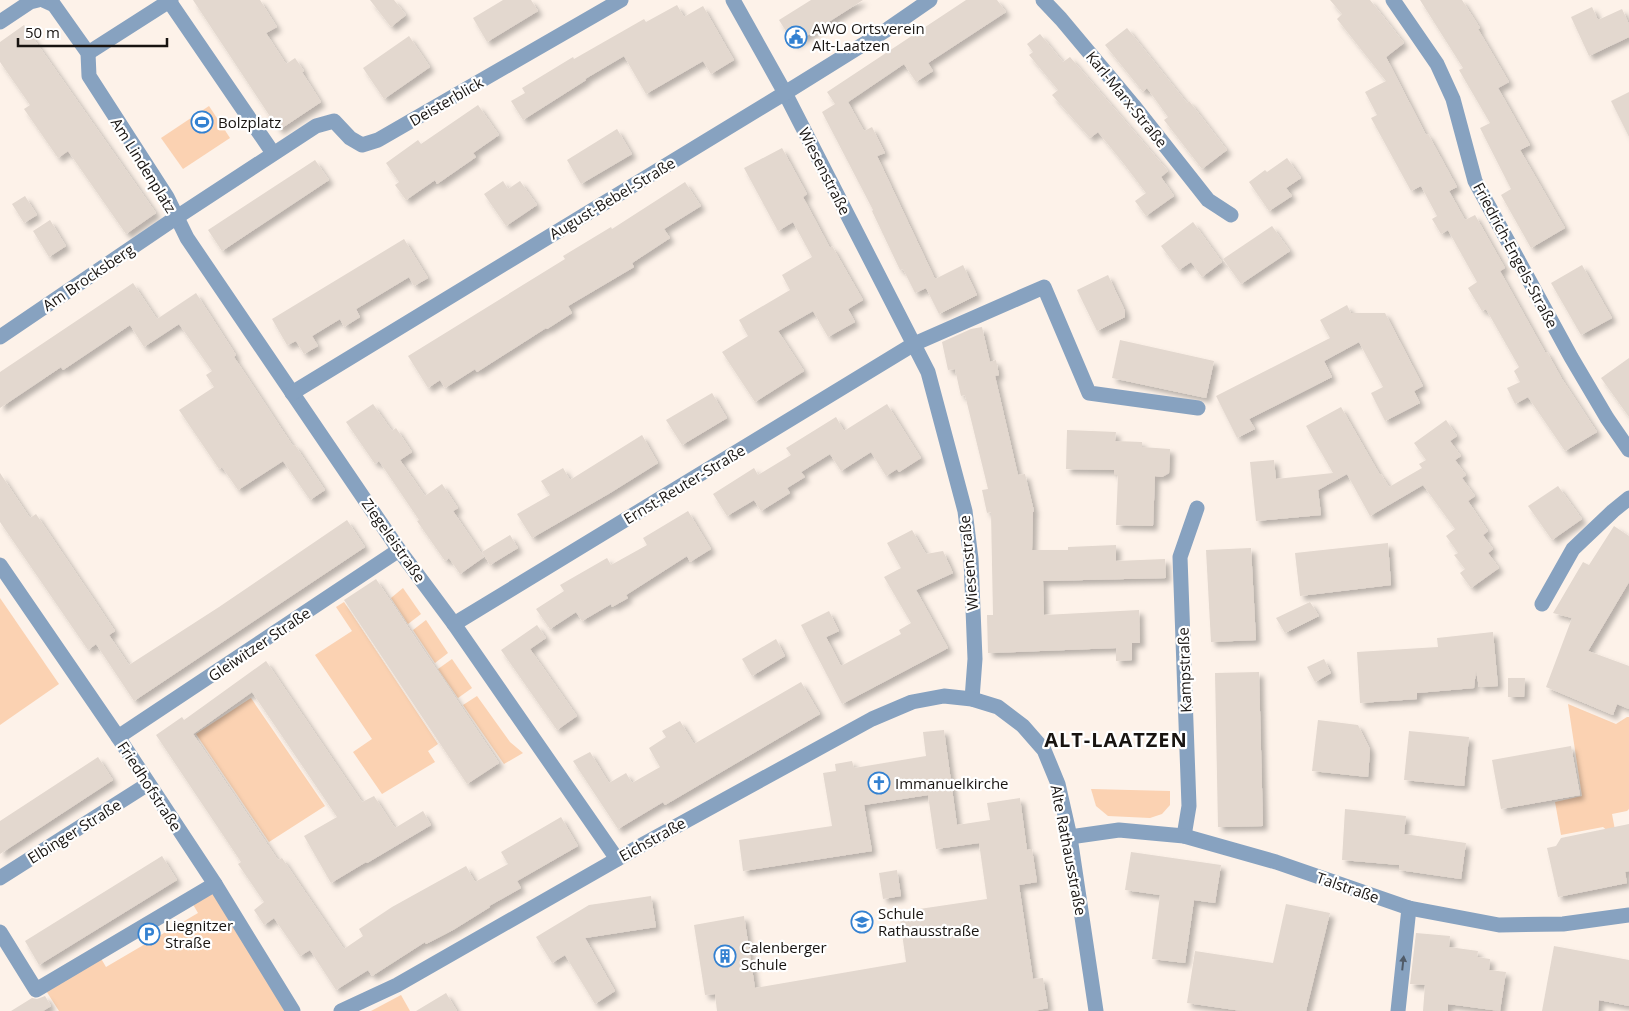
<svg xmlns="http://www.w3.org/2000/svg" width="1629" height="1011" font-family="'Open Sans',sans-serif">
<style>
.green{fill:#fbd2b2}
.building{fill:#e3d8cf;filter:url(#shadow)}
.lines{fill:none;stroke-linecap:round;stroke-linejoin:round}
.minor{stroke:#87a2c0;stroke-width:15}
.oneway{fill:#505b68}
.labels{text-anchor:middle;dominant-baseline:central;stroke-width:4.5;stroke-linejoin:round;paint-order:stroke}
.poi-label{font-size:15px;fill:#181411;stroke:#fff;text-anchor:start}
.street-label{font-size:15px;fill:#181411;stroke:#fff}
.district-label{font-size:20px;font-weight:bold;letter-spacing:1px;fill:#181411;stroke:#fff}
</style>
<defs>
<filter id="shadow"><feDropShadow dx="4.5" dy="4.5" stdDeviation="2.5" flood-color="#0004"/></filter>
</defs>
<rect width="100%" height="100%" fill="#fdf2e9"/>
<g class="green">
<polygon points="209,106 230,138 183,169 161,138"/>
<polygon points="403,588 421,614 408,624 391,598"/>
<polygon points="0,598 59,684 0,725"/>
<polygon points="344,602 438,744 428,751 435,762 382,794 353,752 372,739 315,655 352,631 336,607"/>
<polygon points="426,620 448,653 435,663 413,630"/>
<polygon points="452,659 472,688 458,698 438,669"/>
<polygon points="477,696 510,742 523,753 504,764 463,705"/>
<polygon points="251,698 325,806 269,842 196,734"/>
<polygon points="1568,704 1616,724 1627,717 1629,717 1629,809 1627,811 1612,814 1615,830 1609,832 1603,827 1561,835 1555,802 1582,796"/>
<polygon points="1091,789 1170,791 1170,805 1162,814 1150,818 1108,816 1096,806"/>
<polygon points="211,889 290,1011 59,1011 43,986 99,955 106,967 198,913 191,901"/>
<polygon points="401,995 410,1011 371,1011"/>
</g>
<g class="building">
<polygon points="193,0 260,0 277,27 266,33 286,64 295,58 304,71 302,72 321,102 279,130"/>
<polygon points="370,0 394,0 406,15 391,27"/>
<polygon points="503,0 531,0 538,11 487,42 473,18"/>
<polygon points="811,0 863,0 794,44 779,20"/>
<polygon points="966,0 997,0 1006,12 928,63 933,71 916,82 904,64 848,102 864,131 872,127 885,153 877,156 935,279 963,265 977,295 939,314 926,288 915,293 903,269 900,270 872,211 873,210 822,112 835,104 827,92"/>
<polygon points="1330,0 1370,0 1404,43 1386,57 1426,135 1428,134 1457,187 1449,191 1465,220 1475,215 1505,268 1500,271 1545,352 1547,352 1562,379 1597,432 1565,451 1528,397 1515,404 1507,388 1520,382 1514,371 1519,367 1486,309 1482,311 1468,288 1477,282 1448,230 1441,234 1432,219 1437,216 1421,186 1411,191 1371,118 1377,115 1365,92 1386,81 1337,19 1342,14"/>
<polygon points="1420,0 1462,0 1480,28 1478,29 1509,82 1498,88 1530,145 1520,150 1565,228 1531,248 1501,195 1511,189 1480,128 1490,123 1459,70 1463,68"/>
<polygon points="677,5 684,17 703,6 734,60 711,74 703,61 646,94 624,56 585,79 586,80 523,120 511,101 525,93 522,88 573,57 574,59 644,19 646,22"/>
<polygon points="1592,7 1598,20 1622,9 1629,24 1629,37 1589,56 1571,17"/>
<polygon points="24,25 156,213 126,234 68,151 58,158 24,109 30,105 0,62 0,42"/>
<polygon points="1127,28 1187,103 1189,101 1227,150 1202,169 1164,120 1168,117 1147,88 1143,92 1105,45"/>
<polygon points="1040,34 1063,62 1070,57 1168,171 1161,177 1174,196 1146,216 1135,201 1146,193 1124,164 1098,132 1090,138 1052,95 1058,90 1029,55 1033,52 1027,44"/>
<polygon points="409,36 430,67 384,99 363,68"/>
<polygon points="1629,92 1629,137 1611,101"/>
<polygon points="478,105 499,135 473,153 476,157 437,184 435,180 406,200 395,185 399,182 386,163 418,140 421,144"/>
<polygon points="617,129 632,154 581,184 567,160"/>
<polygon points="782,148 807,194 803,197 830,248 832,246 863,300 848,309 855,322 828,337 813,311 778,331 804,371 755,402 722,352 748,336 739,320 790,290 782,275 812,257 793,222 778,231 744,168"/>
<polygon points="1287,158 1301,178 1286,188 1292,196 1269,211 1249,182 1265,170 1267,172"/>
<polygon points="315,160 329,180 222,251 208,230"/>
<polygon points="503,181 508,189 520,181 537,205 506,226 484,194"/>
<polygon points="685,182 701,206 664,229 670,238 632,263 634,267 568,306 572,313 547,329 546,328 477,372 475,369 445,388 440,380 428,388 408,356 565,259 563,256 611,227 612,229"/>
<polygon points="25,196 37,215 24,223 12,204"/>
<polygon points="50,220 66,246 49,257 33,231"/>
<polygon points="1193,222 1222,262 1202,277 1191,262 1179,270 1161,246"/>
<polygon points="1272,226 1290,251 1241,284 1223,259"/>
<polygon points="404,239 428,278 414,286 409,277 356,309 360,317 344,327 340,319 312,336 318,346 304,354 296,341 287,345 272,319"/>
<polygon points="1582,265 1612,318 1581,335 1551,283"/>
<polygon points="1108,275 1125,311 1125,317 1097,331 1077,290"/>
<polygon points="133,283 157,319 196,293 236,355 234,357 293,446 295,445 325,490 310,500 283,461 238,490 222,467 219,469 179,410 214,387 206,375 212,371 179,324 144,347 130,325 63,370 61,367 0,408 0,372"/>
<polygon points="1347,305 1351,313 1385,313 1423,386 1414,391 1420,403 1385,421 1371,393 1383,387 1359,342 1324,361 1332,377 1249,419 1255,429 1237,438 1216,396 1330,338 1320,320"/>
<polygon points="982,327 990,362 996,360 999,375 995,376 1018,475 1025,474 1034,511 1033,512 1032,550 1068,550 1068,547 1116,545 1116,561 1165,559 1166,578 1043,581 1044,615 1139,610 1140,643 1132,643 1132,660 1116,661 1116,648 988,653 987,615 993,615 991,512 987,513 982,490 988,489 965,395 961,396 955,369 948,370 942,342 971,329"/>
<polygon points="1120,340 1214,361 1206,398 1112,378"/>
<polygon points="1629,358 1629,417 1601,378"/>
<polygon points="712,393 727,418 682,445 666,420"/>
<polygon points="373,404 392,431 396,428 412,452 400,460 425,496 442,484 458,508 453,511 484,557 460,574 449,558 445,561 417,521 419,520 379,461 375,464 346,422"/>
<polygon points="887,404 921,458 899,472 897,469 886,476 871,452 841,471 830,454 801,472 805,477 787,488 790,493 761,511 754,500 727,516 713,494 754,468 758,475 791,455 786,448 836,417 844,431"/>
<polygon points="1341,407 1380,475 1381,474 1389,487 1422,468 1419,464 1426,460 1414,443 1446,420 1457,436 1450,441 1461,456 1455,460 1466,475 1462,478 1475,496 1468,501 1488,531 1483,535 1493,549 1488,553 1499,568 1471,588 1460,573 1465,569 1454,555 1458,553 1446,536 1455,529 1423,485 1370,516 1347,474 1318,490 1321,515 1256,521 1250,462 1274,460 1276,479 1333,473 1306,426"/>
<polygon points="1067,430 1116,432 1115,441 1142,442 1142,447 1170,449 1169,473 1162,477 1155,476 1153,526 1116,525 1118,475 1114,475 1114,470 1066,469"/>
<polygon points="642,435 658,463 610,493 532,538 517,514 550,495 541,481 563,468 570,480"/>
<polygon points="0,473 30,518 36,514 99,607 115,631 109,635 129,665 219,607 347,520 365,547 134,701 96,644 88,650 0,522"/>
<polygon points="1558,486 1582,519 1552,540 1528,506"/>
<polygon points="688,511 711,549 690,562 687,556 626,595 628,598 612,607 611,604 582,621 576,612 550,629 536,609 564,591 560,585 607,558 611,565 647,545 643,538"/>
<polygon points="1614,526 1629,536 1629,582 1588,651 1629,666 1629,709 1617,704 1613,715 1546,687 1572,618 1553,613 1583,562 1589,565"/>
<polygon points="912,530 926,554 943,551 953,573 916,590 948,648 842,704 801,625 829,611 839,631 826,637 841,666 901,634 899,630 911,623 884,577 901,568 887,543"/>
<polygon points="510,535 518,548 490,565 482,552"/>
<polygon points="1388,543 1391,585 1300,596 1295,553"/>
<polygon points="1251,548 1256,640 1211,642 1206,550"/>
<polygon points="376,579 499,763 467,784 344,600"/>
<polygon points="1310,602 1319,616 1285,633 1276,618"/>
<polygon points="537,625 546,638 530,649 577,716 557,730 501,650"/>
<polygon points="1493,632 1498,686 1479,687 1476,671 1474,688 1417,693 1417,699 1360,703 1357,652 1438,647 1437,638"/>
<polygon points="776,639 785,656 752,676 742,659"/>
<polygon points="1324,659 1331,673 1315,682 1307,667"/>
<polygon points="266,661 362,802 374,796 395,828 423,811 431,825 367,863 366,862 331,883 304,836 337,817 252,692 193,734 278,860 282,858 344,949 363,936 359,929 392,907 466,866 475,882 508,864 501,852 561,817 578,846 517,881 521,888 489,906 490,907 453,930 426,944 425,942 372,976 368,970 336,990 310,950 300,956 274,918 264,925 254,910 264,902 238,864 241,862 156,735 182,717 184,720"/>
<polygon points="1259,672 1263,826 1218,827 1215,673"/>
<polygon points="1508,678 1525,678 1524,697 1508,697"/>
<polygon points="801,682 820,714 665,805 663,802 618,829 573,761 590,752 609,783 626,773 632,783 660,767 649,748 666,737 662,731 680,721 694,744"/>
<polygon points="1318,720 1358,725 1370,749 1368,777 1312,771"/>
<polygon points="944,730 957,825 990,820 987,803 1020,798 1027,850 1032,849 1037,882 1019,885 1033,979 1043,978 1048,1008 1034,1011 717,1011 715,994 705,995 694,925 744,916 755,988 906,962 899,912 987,899 979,843 936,849 928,795 864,805 872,851 743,871 739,840 832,826 823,773 836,771 835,764 852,761 854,768 926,756 923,732"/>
<polygon points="1409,731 1469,737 1464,786 1404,780"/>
<polygon points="1571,746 1580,795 1501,809 1492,760"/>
<polygon points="98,757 113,780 0,854 0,821"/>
<polygon points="1345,809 1406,816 1404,834 1466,843 1461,879 1399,870 1399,865 1342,860"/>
<polygon points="1629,824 1629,871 1625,872 1627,883 1558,897 1547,848 1556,846 1561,838"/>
<polygon points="1131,852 1221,865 1215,903 1194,900 1185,963 1152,959 1160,895 1125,890"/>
<polygon points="162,856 177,880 39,965 25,941"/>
<polygon points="897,870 901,896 883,899 879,873"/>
<polygon points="651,896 656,927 585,938 615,991 595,1004 565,955 552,963 536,937 589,905"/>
<polygon points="1286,904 1330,913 1306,1011 1242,1011 1187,1003 1195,951 1273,963"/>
<polygon points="1416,933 1450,936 1449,947 1478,951 1477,957 1490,959 1489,970 1506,972 1500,1011 1448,1004 1448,1011 1423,1011 1425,985 1410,984"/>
<polygon points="1554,946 1629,960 1629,1006 1599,1000 1598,1011 1542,1011"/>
<polygon points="446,993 457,1011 416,1011"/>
<polygon points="45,996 51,1006 43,1011 11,1011 32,998 37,999"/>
</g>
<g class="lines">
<g class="minor">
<polyline points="43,0 54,5 88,53 89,76 167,197 187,238 399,550 454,624 617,859"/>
<polyline points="733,0 785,93 928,372 965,511 971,559 975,659 972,699"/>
<polyline points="1043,0 1061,19 1133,105 1208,200 1231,215"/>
<polyline points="1393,0 1437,64 1453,99 1475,181 1571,357 1607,418 1629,450"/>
<polyline points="169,1 273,153"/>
<polyline points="0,22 30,2 38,0"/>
<polyline points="88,53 171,0"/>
<polyline points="0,337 177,217 316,126 334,121 350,138 362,145 378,140 621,0"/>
<polyline points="292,393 785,93 888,29 930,0"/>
<polyline points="0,565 118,737 215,884 293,1011"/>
<polyline points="1542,604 1573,549 1613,511 1629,498"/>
<polyline points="454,624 914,344 1044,287 1089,393 1198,408"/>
<polyline points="118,737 399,550"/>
<polyline points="1184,836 1189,806 1180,557 1197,508"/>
<polyline points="1070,837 1119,830 1184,836 1276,862 1409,908 1499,925 1563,924 1629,915"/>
<polyline points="0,878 148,784"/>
<polyline points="0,932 36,990 215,884"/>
<polyline points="341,1011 397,985 642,845 872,719 912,702 944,696 972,699 998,707 1023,726 1044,750 1058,784 1070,837 1096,1011"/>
<polyline points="1398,1011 1409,908"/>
</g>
</g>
<defs><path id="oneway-solid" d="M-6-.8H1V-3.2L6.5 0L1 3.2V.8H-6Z" transform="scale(1.25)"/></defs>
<use class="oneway" href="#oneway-solid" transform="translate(1403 963) rotate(-84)"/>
<defs>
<g id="civic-ring" transform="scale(1.125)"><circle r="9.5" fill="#fff" stroke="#3381d1" stroke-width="1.5"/><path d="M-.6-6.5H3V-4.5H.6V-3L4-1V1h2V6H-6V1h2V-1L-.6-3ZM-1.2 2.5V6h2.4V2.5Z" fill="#3381d1"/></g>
<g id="stadium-ring" transform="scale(1.125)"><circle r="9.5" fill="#fff" stroke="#3381d1" stroke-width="1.5"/><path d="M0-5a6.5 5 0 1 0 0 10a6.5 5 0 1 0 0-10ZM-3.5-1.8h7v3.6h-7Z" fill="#3381d1"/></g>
<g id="church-ring" transform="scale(1.125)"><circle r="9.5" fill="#fff" stroke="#3381d1" stroke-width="1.5"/><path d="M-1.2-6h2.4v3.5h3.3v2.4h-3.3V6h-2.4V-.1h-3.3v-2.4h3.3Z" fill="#3381d1"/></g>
<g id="school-ring" transform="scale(1.125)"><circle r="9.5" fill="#fff" stroke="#3381d1" stroke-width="1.5"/><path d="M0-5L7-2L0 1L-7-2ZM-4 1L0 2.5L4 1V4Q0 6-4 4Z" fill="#3381d1"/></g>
<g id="parking-ring" transform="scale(1.125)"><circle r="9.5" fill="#fff" stroke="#3381d1" stroke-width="1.5"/><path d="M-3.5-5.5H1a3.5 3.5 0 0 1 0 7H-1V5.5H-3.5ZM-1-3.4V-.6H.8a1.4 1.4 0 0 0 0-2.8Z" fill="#3381d1"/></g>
<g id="building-ring" transform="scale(1.125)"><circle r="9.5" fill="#fff" stroke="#3381d1" stroke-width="1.5"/><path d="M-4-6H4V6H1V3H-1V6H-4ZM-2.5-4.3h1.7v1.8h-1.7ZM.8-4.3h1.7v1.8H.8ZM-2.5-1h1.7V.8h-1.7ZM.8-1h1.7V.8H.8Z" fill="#3381d1"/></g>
</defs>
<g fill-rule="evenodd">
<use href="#civic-ring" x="796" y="37"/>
<use href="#stadium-ring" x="202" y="122"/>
<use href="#church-ring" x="879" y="783"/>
<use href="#school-ring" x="862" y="922"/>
<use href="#parking-ring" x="149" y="934"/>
<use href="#building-ring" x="725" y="956"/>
</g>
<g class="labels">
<g class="poi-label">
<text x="812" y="28">AWO Ortsverein<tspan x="812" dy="17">Alt-Laatzen</tspan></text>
<text x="218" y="122">Bolzplatz</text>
<text x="895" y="783">Immanuelkirche</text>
<text x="878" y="913">Schule<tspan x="878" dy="17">Rathausstraße</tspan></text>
<text x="165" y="925">Liegnitzer<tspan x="165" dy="17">Straße</tspan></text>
<text x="741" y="947">Calenberger<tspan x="741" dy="17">Schule</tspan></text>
</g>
<g class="street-label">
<text transform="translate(1127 99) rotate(51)">Karl-Marx-Straße</text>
<text transform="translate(446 101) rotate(-30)">Deisterblick</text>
<text transform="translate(144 165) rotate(58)">Am Lindenplatz</text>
<text transform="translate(825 171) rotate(63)">Wiesenstraße</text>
<text transform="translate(612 198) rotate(-31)">August-Bebel-Straße</text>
<text transform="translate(1516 255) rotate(62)">Friedrich-Engels-Straße</text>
<text transform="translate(88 277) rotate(-34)">Am Brocksberg</text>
<text transform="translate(684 484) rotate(-31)">Ernst-Reuter-Straße</text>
<text transform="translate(394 540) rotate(55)">Ziegeleistraße</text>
<text transform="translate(968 563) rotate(-95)">Wiesenstraße</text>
<text transform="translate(259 644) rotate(-34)">Gleiwitzer Straße</text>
<text transform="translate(1184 670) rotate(-92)">Kampstraße</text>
<text transform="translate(150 786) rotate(57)">Friedhofstraße</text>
<text transform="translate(74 831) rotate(-32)">Elbinger Straße</text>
<text transform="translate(652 839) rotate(-29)">Eichstraße</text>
<text transform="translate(1069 850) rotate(79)">Alte Rathausstraße</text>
<text transform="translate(1348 887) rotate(19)">Talstraße</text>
</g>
<g class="district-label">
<text x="1116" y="739">ALT-LAATZEN</text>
</g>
</g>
<path d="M18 38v8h149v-8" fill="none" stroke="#181411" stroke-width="2.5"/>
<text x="25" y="38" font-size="15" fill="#181411" stroke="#ffffff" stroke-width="4" paint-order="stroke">50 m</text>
</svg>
